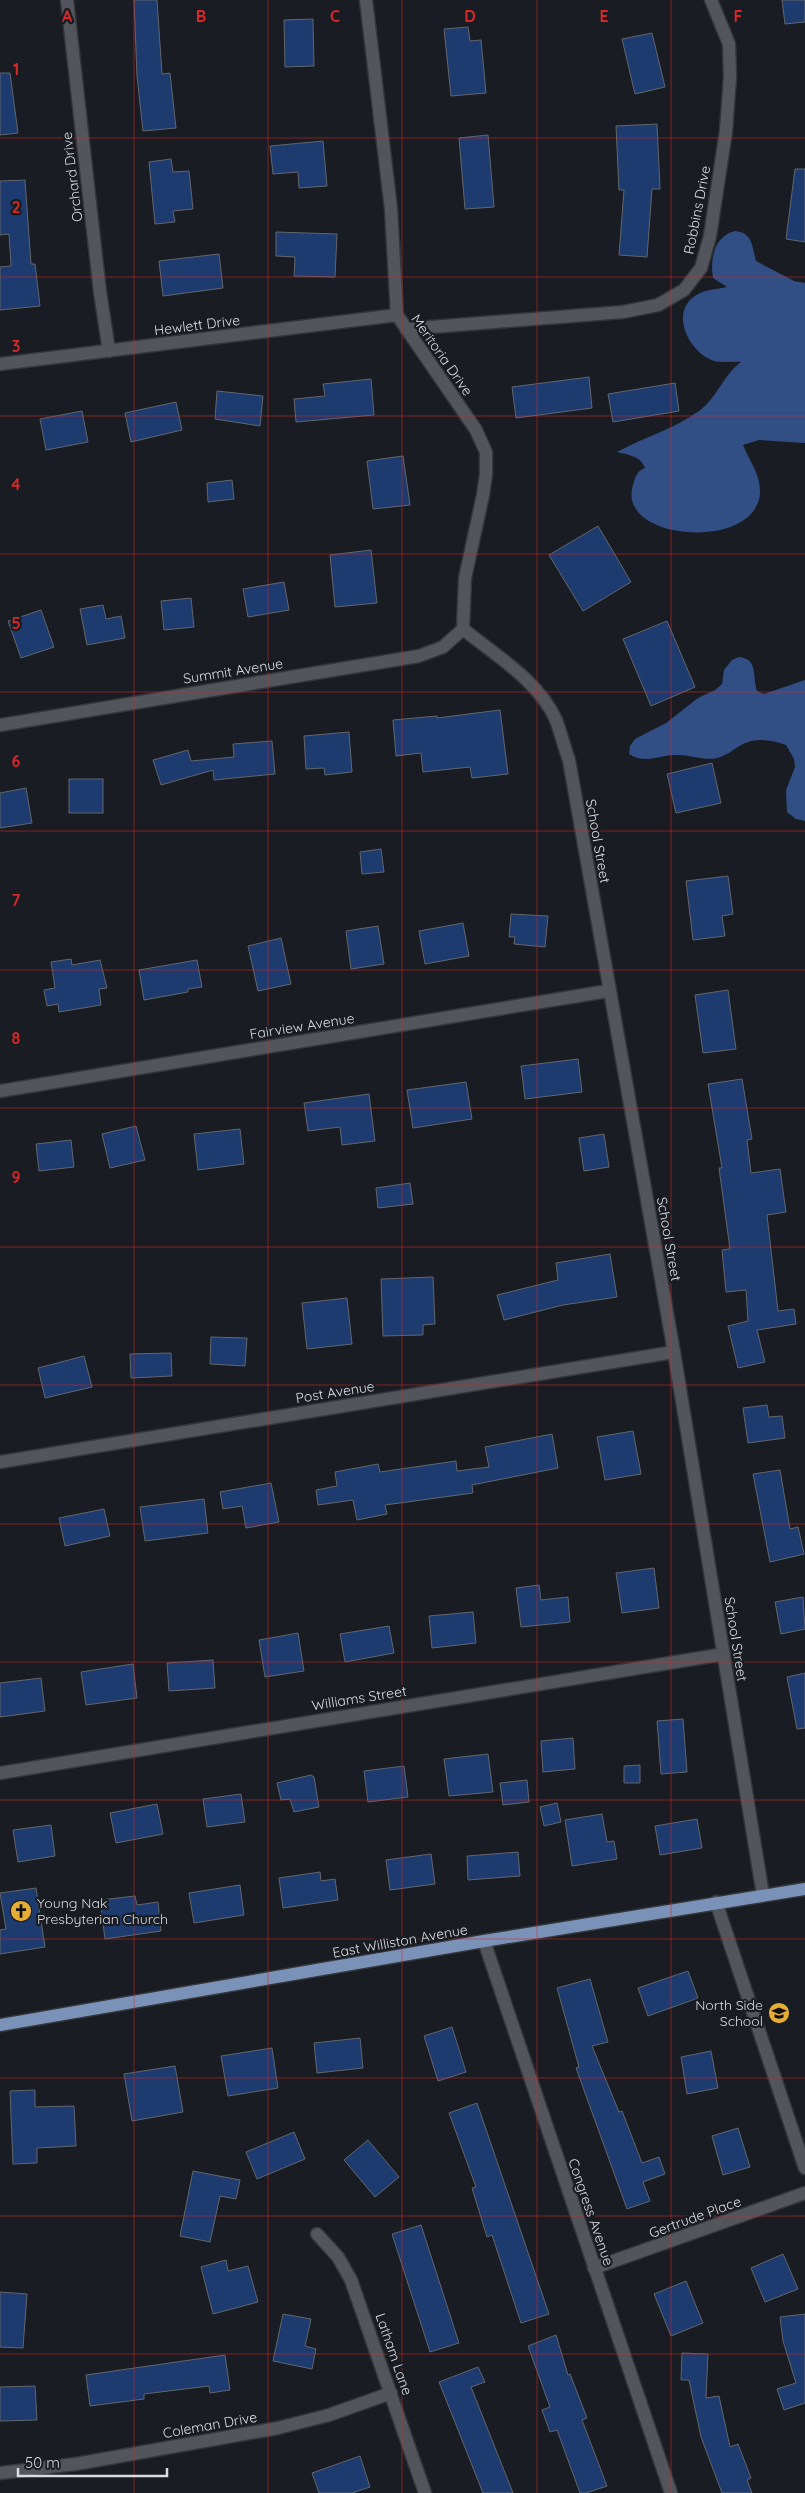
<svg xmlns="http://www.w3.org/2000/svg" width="805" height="2493" font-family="Quicksand,sans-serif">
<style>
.forest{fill:#314f85}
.building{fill:#1e3b6f;stroke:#62666c}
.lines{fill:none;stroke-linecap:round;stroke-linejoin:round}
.minor-casing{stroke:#34363a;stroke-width:15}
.primary-casing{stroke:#34363a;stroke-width:15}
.minor{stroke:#52565c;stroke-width:12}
.primary{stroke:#7a91b8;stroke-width:12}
.grid{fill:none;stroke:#d62828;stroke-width:1;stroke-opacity:0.55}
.labels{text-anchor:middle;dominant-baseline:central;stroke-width:4.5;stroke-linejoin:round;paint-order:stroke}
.street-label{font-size:14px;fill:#dadce0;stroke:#191c22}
.poi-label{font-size:14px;fill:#dadce0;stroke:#191c22;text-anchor:start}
.grid-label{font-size:16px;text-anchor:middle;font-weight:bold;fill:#d62828;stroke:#191c22;stroke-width:4.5;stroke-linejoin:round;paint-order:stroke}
</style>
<rect width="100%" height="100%" fill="#191c22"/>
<g class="forest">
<path d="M 735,231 C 753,233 752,246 756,261 L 794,281 L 805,283 L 805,443 L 759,440 L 743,445 C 749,460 760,474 760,491 C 760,552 615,542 633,485 C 635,477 637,471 645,468 C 641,456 628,455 617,452 C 644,437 674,429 699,411 C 717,398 724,374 741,362 C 733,361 723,363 714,361 C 692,354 671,319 691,299 C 702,289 714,290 727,287 L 713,278 C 710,259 714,236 735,231 Z"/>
<path d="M 739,657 C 759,659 752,677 757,691 L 764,694 L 805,680 L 805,821 L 796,819 L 787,812 L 786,790 L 795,767 L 794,759 L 786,745 C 771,740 755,737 741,745 C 733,750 726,756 717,758 C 706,761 690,755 678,755 C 661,754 645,765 629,754 L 630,746 L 635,739 L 666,723 L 698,698 L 715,690 L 722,684 L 724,670 L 732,660 Z"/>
</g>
<g class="building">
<polygon points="134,0 157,0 162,74 170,73 176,128 143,131 137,76"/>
<polygon points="782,0 805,0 805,22 785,24"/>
<polygon points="313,19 314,66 285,67 284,20"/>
<polygon points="468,27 470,41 481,40 486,93 451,96 444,29"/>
<polygon points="652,33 665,87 635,94 622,39"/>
<polygon points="0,73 10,73 18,133 0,135"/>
<polygon points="657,124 660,189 652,189 647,257 619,255 624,190 619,190 616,126"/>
<polygon points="488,135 494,207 465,209 459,138"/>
<polygon points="323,141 327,186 299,188 298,172 273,174 270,146"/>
<polygon points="171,159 173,172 189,171 193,209 173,211 175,222 155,224 149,162"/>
<polygon points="795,169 805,169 805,242 786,239"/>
<polygon points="25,180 31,264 35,264 40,306 0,310 0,267 11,266 9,234 0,235 0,181"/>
<polygon points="276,232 337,234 335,277 294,276 295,257 276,256"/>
<polygon points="219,254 223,288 163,296 159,261"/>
<polygon points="589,377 592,408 516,418 512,387"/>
<polygon points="371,379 374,415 296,422 294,399 325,396 323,384"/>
<polygon points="675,383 679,411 613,422 608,394"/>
<polygon points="217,391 263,396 260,426 215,419"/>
<polygon points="176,402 182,430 131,442 125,413"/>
<polygon points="82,411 88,442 46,450 40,419"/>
<polygon points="403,456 410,505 373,509 367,461"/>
<polygon points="232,480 234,499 208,502 207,483"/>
<polygon points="598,526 631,582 583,611 549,555"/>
<polygon points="371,550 377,603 335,607 330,555"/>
<polygon points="284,582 289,610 248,617 243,589"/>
<polygon points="191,598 194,627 164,630 161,601"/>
<polygon points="103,605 106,619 121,616 125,638 87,645 80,609"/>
<polygon points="41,610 54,647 21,658 8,621"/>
<polygon points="667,621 695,687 651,706 623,639"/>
<polygon points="500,710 508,774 472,778 470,767 423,772 421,753 396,756 393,720 437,716 437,718"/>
<polygon points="349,732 352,772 325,775 324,768 306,769 304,736"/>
<polygon points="272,741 275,774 214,780 213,770 161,785 153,760 188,750 191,761 234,757 233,744"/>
<polygon points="712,763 721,803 676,813 667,774"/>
<rect x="69" y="779" width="34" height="34"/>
<polygon points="26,788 32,823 0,828 0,793"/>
<polygon points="381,849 384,872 362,874 360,852"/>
<polygon points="728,876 733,914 722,916 725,936 693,940 686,881"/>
<polygon points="511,914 548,916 545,947 514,944 515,937 509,937"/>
<polygon points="463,923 469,956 425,964 419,931"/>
<polygon points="378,926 384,964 351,969 346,931"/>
<polygon points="281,938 291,984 258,991 248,946"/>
<polygon points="71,959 72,965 100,960 107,988 99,989 101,1005 59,1012 58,1004 47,1006 44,990 55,988 51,962"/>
<polygon points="197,960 202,987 188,989 188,992 144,1000 139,970"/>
<polygon points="728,990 736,1049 703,1053 695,995"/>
<polygon points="578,1059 582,1092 525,1099 521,1066"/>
<polygon points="742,1079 752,1139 747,1140 751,1173 780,1169 786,1212 767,1215 778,1311 794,1309 796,1324 757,1330 765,1362 738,1368 728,1326 748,1321 746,1290 726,1292 722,1250 730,1249 719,1168 722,1168 708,1084"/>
<polygon points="466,1082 472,1119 413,1128 407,1090"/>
<polygon points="369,1094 375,1141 342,1145 340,1127 308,1131 304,1103"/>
<polygon points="136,1126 145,1160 110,1168 102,1134"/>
<polygon points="240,1129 244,1164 198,1170 194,1134"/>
<polygon points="604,1134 609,1167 584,1171 579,1138"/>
<polygon points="71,1140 74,1167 39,1171 36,1144"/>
<polygon points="410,1183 413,1204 378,1208 376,1188"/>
<polygon points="610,1254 617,1297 563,1305 504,1320 497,1295 558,1280 556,1263"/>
<polygon points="433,1277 435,1324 423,1325 423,1335 383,1336 381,1279"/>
<polygon points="347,1298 352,1344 307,1349 302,1303"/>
<polygon points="211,1337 247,1338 245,1366 210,1364"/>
<polygon points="171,1353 172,1376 131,1378 130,1354"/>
<polygon points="84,1356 92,1387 45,1398 38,1368"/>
<polygon points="767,1405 769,1417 782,1416 785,1438 748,1443 743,1408"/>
<polygon points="633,1431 641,1474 605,1480 597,1437"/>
<polygon points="552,1434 558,1468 472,1485 473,1493 385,1505 387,1514 357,1520 353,1500 318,1505 316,1490 337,1486 335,1472 378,1464 380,1472 456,1461 457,1471 489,1467 485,1447"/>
<polygon points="780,1470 790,1529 798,1527 804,1554 770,1562 753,1474"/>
<polygon points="271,1483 279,1522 246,1528 242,1506 223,1509 220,1492"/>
<polygon points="204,1499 208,1533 145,1541 140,1507"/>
<polygon points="104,1509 110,1536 65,1546 59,1518"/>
<polygon points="654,1568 659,1608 622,1613 616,1573"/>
<polygon points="539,1585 541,1600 568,1597 570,1622 521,1627 516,1588"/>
<polygon points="803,1597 805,1629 781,1634 775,1602"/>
<polygon points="473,1612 476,1643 432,1648 429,1616"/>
<polygon points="389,1626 394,1653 345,1662 340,1634"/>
<polygon points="298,1633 304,1671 265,1677 259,1640"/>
<polygon points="213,1660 215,1688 169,1691 167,1663"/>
<polygon points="133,1664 137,1698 86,1705 81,1672"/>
<polygon points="805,1673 805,1728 797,1729 787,1677"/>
<polygon points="41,1678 45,1711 0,1717 0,1683"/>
<polygon points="683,1719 687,1772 661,1774 657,1721"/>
<polygon points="573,1738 575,1769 543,1772 541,1741"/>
<polygon points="488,1754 493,1792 449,1796 444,1759"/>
<polygon points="640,1765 640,1783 624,1783 624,1766"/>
<polygon points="404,1766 408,1797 368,1802 364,1771"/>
<polygon points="311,1775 314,1777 319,1807 294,1812 290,1799 281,1800 277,1783"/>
<polygon points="527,1780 529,1802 503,1805 500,1783"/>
<polygon points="241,1794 245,1822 207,1827 203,1799"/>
<polygon points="557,1803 561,1822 544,1826 540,1807"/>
<polygon points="157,1804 163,1834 116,1843 110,1813"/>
<polygon points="602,1814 607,1842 614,1841 617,1859 572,1866 565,1820"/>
<polygon points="697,1819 702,1848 660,1855 655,1826"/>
<polygon points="51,1825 55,1856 18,1862 13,1830"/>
<polygon points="518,1852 520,1876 468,1880 467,1856"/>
<polygon points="431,1854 435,1884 390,1890 386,1860"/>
<polygon points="320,1872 321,1881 335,1879 338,1900 283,1908 279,1878"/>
<polygon points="240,1885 244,1915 194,1923 189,1893"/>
<polygon points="36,1888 45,1947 0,1954 0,1930 6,1929 0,1893"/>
<polygon points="135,1896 137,1905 158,1902 161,1931 105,1939 100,1900"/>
<polygon points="688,1971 698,1998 648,2016 638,1988"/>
<polygon points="590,1979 608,2042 592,2046 619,2112 622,2111 642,2163 659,2157 665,2174 643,2182 650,2201 627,2209 576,2068 579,2067 557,1988"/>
<polygon points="452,2027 466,2072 438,2081 424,2036"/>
<polygon points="360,2038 363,2068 317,2073 314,2043"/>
<polygon points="272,2048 278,2088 228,2096 221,2056"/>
<polygon points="711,2051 718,2088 687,2094 681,2057"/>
<polygon points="175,2066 183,2112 132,2121 124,2074"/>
<polygon points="35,2090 35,2107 74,2106 76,2146 37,2148 37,2163 13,2164 10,2091"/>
<polygon points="477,2103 549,2314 521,2323 492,2235 487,2237 472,2188 476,2187 449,2113"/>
<polygon points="738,2128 750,2167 723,2175 712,2136"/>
<polygon points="294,2132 305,2159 257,2179 246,2152"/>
<polygon points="368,2140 399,2177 375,2197 344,2160"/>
<polygon points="193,2171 240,2180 236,2199 220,2196 210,2242 180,2236"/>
<polygon points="421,2225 459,2343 430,2352 392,2234"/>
<polygon points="783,2254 798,2289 765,2302 751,2268"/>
<polygon points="226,2260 228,2271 248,2266 258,2302 213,2314 201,2267"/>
<polygon points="686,2281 703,2323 671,2336 654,2294"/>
<polygon points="0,2292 27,2294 23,2348 0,2347"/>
<polygon points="283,2314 311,2319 305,2346 316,2349 312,2369 273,2361"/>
<polygon points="805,2314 805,2403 784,2410 777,2389 796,2383 783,2341 780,2317"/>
<polygon points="556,2335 568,2375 570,2374 587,2418 582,2420 607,2486 586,2493 580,2493 557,2430 550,2432 542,2410 550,2407 528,2346"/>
<polygon points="682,2353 708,2354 706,2398 719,2396 730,2447 738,2444 751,2478 747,2480 752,2493 722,2493 701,2437 689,2380 681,2380"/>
<polygon points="225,2355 230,2390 210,2393 209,2386 144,2394 144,2399 90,2406 86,2375"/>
<polygon points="478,2367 485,2382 471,2387 513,2493 483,2493 439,2382"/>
<polygon points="35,2386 37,2420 0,2421 0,2387"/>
<polygon points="360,2456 370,2487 352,2493 319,2493 312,2473"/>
</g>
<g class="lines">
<g class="minor-casing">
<g id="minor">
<polyline points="67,0 100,292 109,351"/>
<polyline points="366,0 391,209 397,315 476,430 486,452 486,474 483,495 465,578 463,629"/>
<polyline points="406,329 623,312 658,305 684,290 701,268 710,236 726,131 730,77 729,44 711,0"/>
<polyline points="0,364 397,315"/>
<path d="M 463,629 C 495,655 539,681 556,720 C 561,733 564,747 569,760 L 674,1352 L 763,1895"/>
<polyline points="0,725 419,656 443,647 463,629"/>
<polyline points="0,1091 608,991"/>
<polyline points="0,1462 674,1352"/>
<polyline points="0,1773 724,1654"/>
<polyline points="716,1902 805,2168"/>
<polyline points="484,1941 671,2493"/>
<polyline points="317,2234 338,2257 351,2280 425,2493"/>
<polyline points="594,2268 805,2193"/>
<polyline points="0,2473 76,2464 278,2428 329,2415 391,2393"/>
</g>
</g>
<g class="primary-casing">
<polyline id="primary" points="0,2025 484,1941 805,1889"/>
</g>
<use href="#minor" class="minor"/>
<use href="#primary" class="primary"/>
</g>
<path class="grid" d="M 134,0 L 134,2493M 268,0 L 268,2493M 402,0 L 402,2493M 537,0 L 537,2493M 671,0 L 671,2493M 0,138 L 805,138M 0,277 L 805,277M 0,416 L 805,416M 0,554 L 805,554M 0,692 L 805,692M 0,831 L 805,831M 0,970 L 805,970M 0,1108 L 805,1108M 0,1247 L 805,1247M 0,1385 L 805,1385M 0,1524 L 805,1524M 0,1662 L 805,1662M 0,1800 L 805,1800M 0,1939 L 805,1939M 0,2078 L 805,2078M 0,2216 L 805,2216M 0,2354 L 805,2354"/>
<defs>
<g id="church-disc" transform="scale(1.125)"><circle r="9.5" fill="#e6ad36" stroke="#191c22"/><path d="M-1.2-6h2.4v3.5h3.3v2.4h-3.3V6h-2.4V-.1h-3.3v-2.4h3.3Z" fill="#111"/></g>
<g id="school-disc" transform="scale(1.125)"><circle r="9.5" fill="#e6ad36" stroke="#191c22"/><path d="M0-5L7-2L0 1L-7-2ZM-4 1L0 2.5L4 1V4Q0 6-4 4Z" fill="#111"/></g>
</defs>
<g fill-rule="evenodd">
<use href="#church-disc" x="21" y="1911"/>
<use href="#school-disc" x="779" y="2013"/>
</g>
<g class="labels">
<g class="street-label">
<text transform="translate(72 177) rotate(-97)">Orchard Drive</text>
<text transform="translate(697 210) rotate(-79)">Robbins Drive</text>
<text transform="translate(197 325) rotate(-7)">Hewlett Drive</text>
<text transform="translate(442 355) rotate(55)">Meritoria Drive</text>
<text transform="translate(233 671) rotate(-9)">Summit Avenue</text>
<text transform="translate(598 841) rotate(80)">School Street</text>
<text transform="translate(302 1026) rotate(-9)">Fairview Avenue</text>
<text transform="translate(669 1239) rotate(80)">School Street</text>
<text transform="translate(335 1392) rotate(-9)">Post Avenue</text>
<text transform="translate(736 1639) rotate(81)">School Street</text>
<text transform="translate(359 1698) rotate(-9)">Williams Street</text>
<text transform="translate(400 1941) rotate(-10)">East Williston Avenue</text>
<text transform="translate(591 2212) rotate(71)">Congress Avenue</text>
<text transform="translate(695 2217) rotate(-20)">Gertrude Place</text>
<text transform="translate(394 2354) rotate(71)">Latham Lane</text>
<text transform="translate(210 2425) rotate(-10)">Coleman Drive</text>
</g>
<g class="poi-label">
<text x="37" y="1903">Young Nak<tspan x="37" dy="16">Presbyterian Church</tspan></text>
<text x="763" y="2005" text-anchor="end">North Side<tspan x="763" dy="16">School</tspan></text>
</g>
</g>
<g class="grid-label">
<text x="67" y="22">A</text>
<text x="201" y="22">B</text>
<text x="335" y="22">C</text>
<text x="470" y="22">D</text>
<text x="604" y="22">E</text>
<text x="738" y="22">F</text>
<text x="16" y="75">1</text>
<text x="16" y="213">2</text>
<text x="16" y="352">3</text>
<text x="16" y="490">4</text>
<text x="16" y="629">5</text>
<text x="16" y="767">6</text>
<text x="16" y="906">7</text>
<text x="16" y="1044">8</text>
<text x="16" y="1183">9</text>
</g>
<path d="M18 2468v8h149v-8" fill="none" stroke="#dadce0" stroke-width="2.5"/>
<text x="25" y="2468" font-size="15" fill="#dadce0" stroke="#191c22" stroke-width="4" paint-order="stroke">50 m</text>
</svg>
